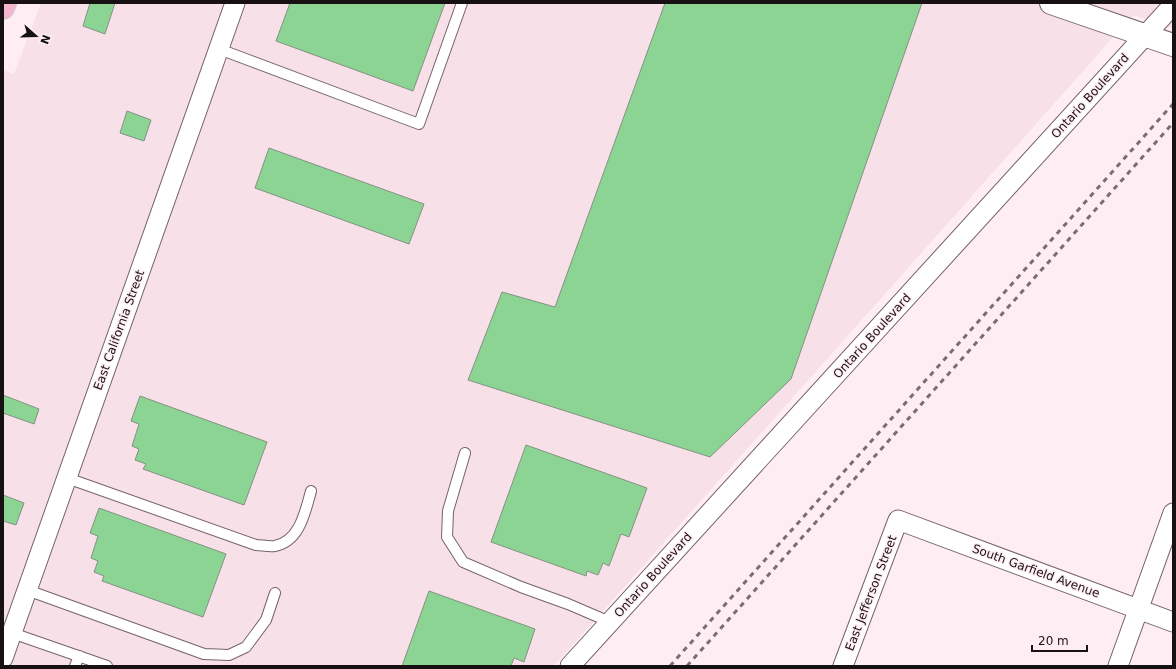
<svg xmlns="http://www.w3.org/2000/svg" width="1176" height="669" font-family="'DejaVu Sans',sans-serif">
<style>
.built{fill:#f7e0e8}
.building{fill:#8cd493;stroke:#849184}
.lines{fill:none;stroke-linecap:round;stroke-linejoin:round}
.service-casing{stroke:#756369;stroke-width:12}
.minor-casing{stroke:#756369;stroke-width:21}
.tertiary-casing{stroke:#756369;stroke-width:24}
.primary-casing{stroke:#d1cfd0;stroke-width:24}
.service{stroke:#fff;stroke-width:10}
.minor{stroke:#fff;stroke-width:19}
.tertiary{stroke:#fff;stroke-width:22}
.primary{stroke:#f4b5ce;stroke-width:22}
.rail{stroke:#796e72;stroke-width:3;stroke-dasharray:5 5;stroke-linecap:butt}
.labels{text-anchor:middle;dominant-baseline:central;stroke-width:3;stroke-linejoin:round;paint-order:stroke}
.street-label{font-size:12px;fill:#181113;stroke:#feeef3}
</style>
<rect width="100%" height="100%" fill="#feeef3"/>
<polygon class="built" points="41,3 1173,3 1173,28 1133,15 554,666 3,666 3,70 14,74"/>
<g class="building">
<polygon points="90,3 115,3 105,34 83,26"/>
<polygon points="290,3 445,3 413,91 276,41"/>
<polygon points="665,3 922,3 791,379 710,457 468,380 502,292 555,307"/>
<polygon points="127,111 151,120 144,141 120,133"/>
<polygon points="269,148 424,204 409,244 255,188"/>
<polygon points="3,395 39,409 34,424 3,413"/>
<polygon points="140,396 267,442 244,505 143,469 146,464 135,460 139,449 132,446 139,424 131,421"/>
<polygon points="526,445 647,488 629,537 621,534 609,566 603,563 598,575 587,571 586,576 491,542"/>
<polygon points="3,495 24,503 16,525 3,521"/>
<polygon points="99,508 226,554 203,617 102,581 104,576 94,572 98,561 91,558 98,536 90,533"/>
<polygon points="429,591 535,629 524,662 514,658 511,666 402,666"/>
</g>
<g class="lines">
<g class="service-casing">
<g id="service">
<polyline points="219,49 419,124 462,3"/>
<polyline points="465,453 448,511 447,537 463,562 521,587 568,604 610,622"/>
<path d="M 67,478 L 256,545 C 261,545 269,547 275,546 C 300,541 305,512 311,491"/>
<polyline points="27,590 204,654 229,655 246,647 266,620 275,593"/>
<polyline points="12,633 107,666"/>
<polyline points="75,666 79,656"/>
</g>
</g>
<g class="minor-casing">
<g id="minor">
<polyline points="3,658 235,3"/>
<polyline points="570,666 1173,5"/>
<polyline points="843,666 898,520 1173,622"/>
<polyline points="1118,666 1173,513"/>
</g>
</g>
<g class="tertiary-casing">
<polyline id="tertiary" points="1051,3 1173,45"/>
</g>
<g class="primary-casing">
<polyline id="primary" points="3,8 5,3"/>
</g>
<use href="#service" class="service"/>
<use href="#minor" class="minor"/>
<use href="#tertiary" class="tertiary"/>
<use href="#primary" class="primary"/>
<g class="rail">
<polyline points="670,666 1173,104"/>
<polyline points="687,666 1173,123"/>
</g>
</g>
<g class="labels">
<g class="street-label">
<text transform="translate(1090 96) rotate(-48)">Ontario Boulevard</text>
<text transform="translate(119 330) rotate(-70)">East California Street</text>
<text transform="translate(872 336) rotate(-48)">Ontario Boulevard</text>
<text transform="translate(1036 571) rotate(20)">South Garfield Avenue</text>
<text transform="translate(653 575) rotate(-48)">Ontario Boulevard</text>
<text transform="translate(871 593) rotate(-69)">East Jefferson Street</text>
</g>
</g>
<rect width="1176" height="669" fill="none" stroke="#181113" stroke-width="8"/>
<g transform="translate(36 36) rotate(110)" stroke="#feeef3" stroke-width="3" paint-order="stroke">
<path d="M0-3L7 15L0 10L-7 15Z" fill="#181113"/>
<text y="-6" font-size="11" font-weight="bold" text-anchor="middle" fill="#181113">N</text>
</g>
<path d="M1032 645v6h55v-6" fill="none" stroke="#181113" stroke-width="2"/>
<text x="1038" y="645" font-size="12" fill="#181113" stroke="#feeef3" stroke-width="3" paint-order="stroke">20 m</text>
</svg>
